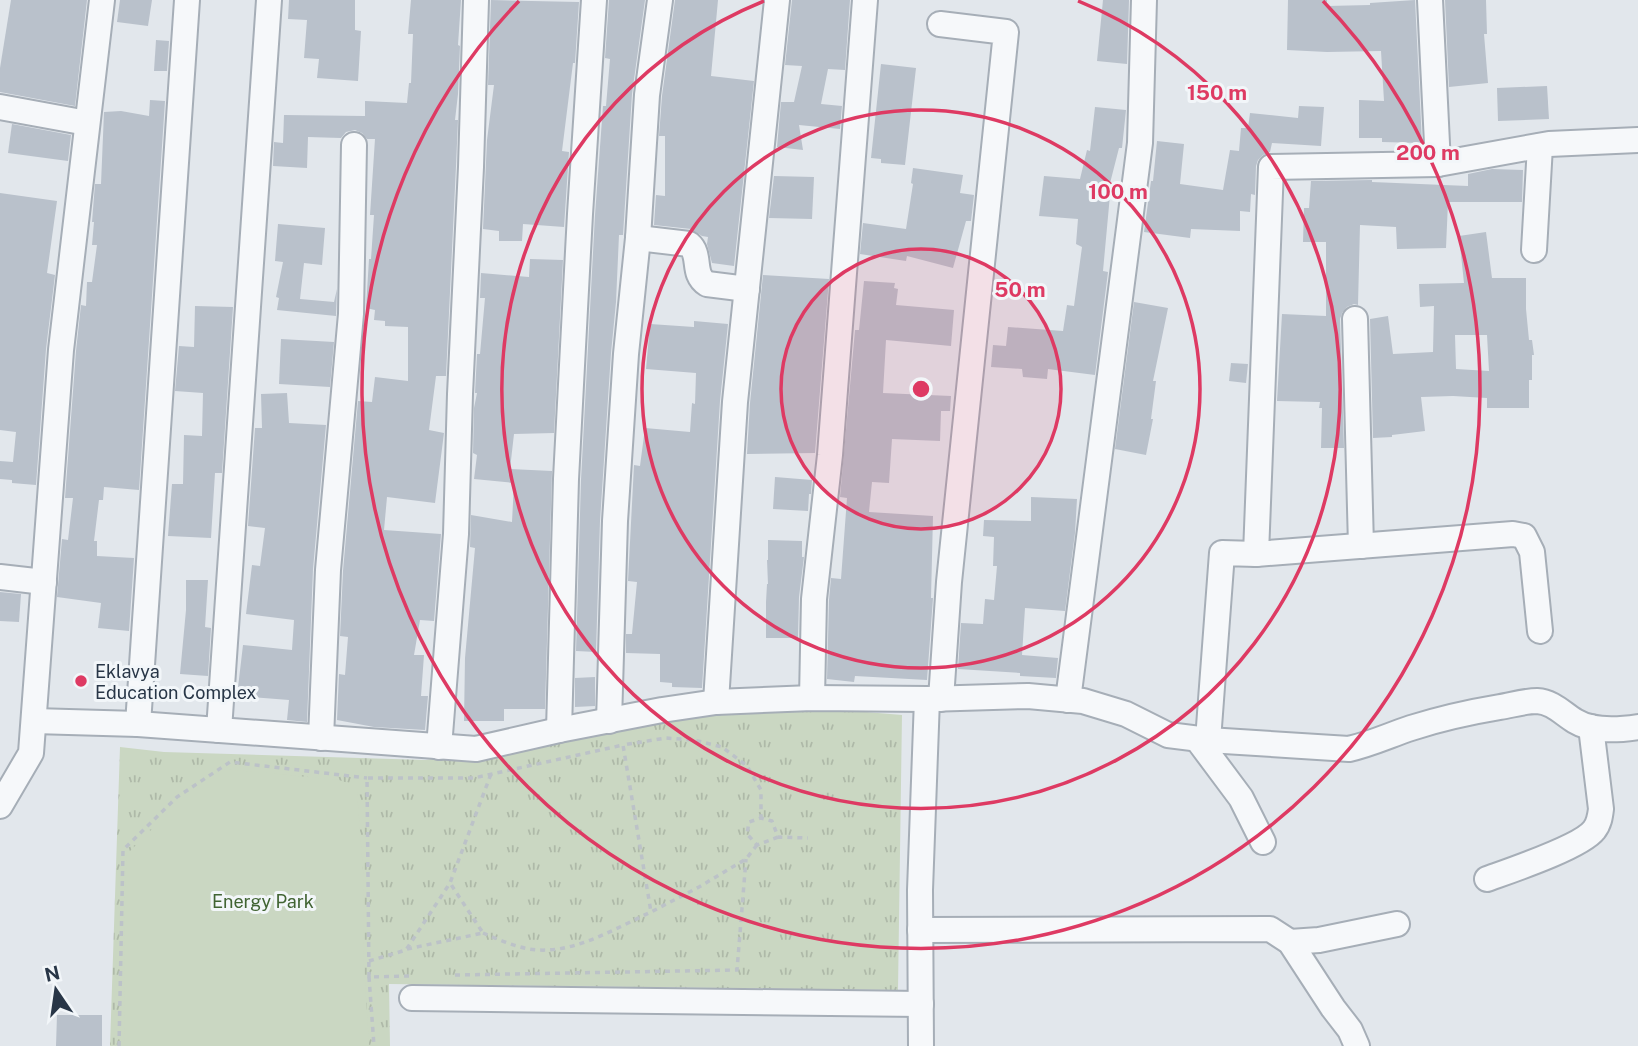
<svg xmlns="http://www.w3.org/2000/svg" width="1638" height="1046" font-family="'Public Sans',sans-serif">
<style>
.park{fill:url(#park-tufts)}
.garden{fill:#cad7c2}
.building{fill:#b9c1cb;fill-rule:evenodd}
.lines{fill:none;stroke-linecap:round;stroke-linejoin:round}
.minor-casing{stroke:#a6aeb7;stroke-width:28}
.path{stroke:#bcc2c8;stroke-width:3.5;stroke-dasharray:5 5;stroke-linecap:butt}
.minor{stroke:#f6f8fa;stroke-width:24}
.ring{fill:none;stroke:#de3a63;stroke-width:3.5}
.poi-dot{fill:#de3a63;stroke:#f2f6f9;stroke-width:2.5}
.labels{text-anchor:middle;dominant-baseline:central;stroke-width:6;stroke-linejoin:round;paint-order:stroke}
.poi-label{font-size:18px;fill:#283647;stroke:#f2f6f9;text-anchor:start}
.park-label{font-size:18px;fill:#416433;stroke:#f2f6f9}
.centre{fill:#de3a63;stroke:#f2f6f9;stroke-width:3.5}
.ring-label{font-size:21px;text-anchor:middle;font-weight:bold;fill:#de3a63;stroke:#f2f6f9;stroke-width:6;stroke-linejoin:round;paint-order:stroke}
</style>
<defs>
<pattern id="park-tufts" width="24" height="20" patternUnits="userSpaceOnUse" patternTransform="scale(1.75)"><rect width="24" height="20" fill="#cad7c2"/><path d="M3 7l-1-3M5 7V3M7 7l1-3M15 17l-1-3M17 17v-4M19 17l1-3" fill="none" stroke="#aeb9a8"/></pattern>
</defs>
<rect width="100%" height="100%" fill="#e2e7ec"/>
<polygon class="park" points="830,709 902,715 898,990 389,984 390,1046 110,1046 120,747 164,752 425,760 705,714"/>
<polygon class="garden" points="224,769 339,780 348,783 357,792 364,883 363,950 369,1046 125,1046 124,904 127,854 188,793"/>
<g class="building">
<polygon points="11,0 87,0 75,106 0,92 0,68"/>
<polygon points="120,0 152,0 148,26 117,22"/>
<polygon points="289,0 355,0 355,30 361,31 358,81 317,78 319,59 304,58 307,20 288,19"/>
<polygon points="411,0 461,0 458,45 460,46 458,94 455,120 458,120 456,166 446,376 436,376 429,430 444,433 435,503 387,497 384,530 441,534 434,621 420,620 414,655 424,655 421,696 428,696 425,730 374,727 337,720 339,674 345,675 348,637 340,636 343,571 358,401 372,402 375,377 408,381 408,327 385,326 385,321 374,320 375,310 366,308 369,259 371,259 374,215 370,215 375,139 367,139 362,133 355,130 346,132 341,138 308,137 307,168 273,166 274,142 283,143 284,115 365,116 365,101 407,103 409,83 411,83 413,34 408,34"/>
<polygon points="491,0 579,2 575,63 573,63 562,151 569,152 564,227 523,224 522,241 499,241 499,231 483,229 487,140 494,85 488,85"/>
<polygon points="609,0 645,0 632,94 623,235 619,235 616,302 611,353 600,521 596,652 576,651 581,480 595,215 603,106 606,106 610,59 605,58"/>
<polygon points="675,0 718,0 711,76 754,81 734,266 712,263 707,244 708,237 702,236 691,229 654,225 656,195 665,196 665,136 659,136 662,96"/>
<polygon points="792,0 850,0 845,70 828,69 821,104 842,106 840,129 799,125 803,150 777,147 781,102 794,102 802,66 785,65"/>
<polygon points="1103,0 1129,0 1127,64 1097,61"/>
<polygon points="1288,0 1327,0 1327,6 1370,5 1370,3 1415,0 1422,143 1382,142 1382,138 1359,138 1359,100 1384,101 1381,51 1327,52 1287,50"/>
<polygon points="1445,0 1486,0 1487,34 1484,34 1488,83 1449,87"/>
<polygon points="156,40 169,41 167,71 154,71"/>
<polygon points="881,64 916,68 905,165 881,163 881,159 871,158"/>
<polygon points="1547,86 1549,119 1498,121 1497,88"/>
<polygon points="150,100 165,101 139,490 104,487 103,500 99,500 94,541 97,541 97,556 134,558 129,631 98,628 101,603 57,597 62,539 68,540 73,498 65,498 76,351 81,305 86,306 87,282 92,282 97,245 92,245 94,222 92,222 95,184 101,184 104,112 121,111 149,116"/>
<polygon points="1299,106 1324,107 1321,146 1272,143 1270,152 1263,155 1258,160 1256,166 1255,195 1251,194 1250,212 1240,211 1240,231 1191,229 1190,238 1144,232 1151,181 1153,181 1157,141 1184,144 1180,184 1223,190 1230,150 1239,151 1241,128 1248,128 1250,113 1298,118"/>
<polygon points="1095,107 1126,110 1122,148 1119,148 1107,195 1110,195 1103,271 1108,272 1095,375 1048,369 1047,379 1023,377 1022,369 991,367 993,345 1006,346 1008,327 1063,331 1067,305 1074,306 1082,247 1076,244 1078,219 1039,216 1044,176 1080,179 1087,150 1090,151"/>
<polygon points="12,124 71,135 68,161 8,153"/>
<polygon points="913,168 963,175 960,193 974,195 971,221 966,221 953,268 907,256 906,261 860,254 863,223 906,229 913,184 911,183"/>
<polygon points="1492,169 1523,170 1522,202 1448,202 1446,248 1397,249 1396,227 1360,225 1358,305 1354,304 1347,307 1342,313 1340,319 1344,448 1321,448 1322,408 1319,408 1320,402 1277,401 1282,314 1326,316 1326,242 1303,242 1304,208 1309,208 1311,181 1372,180 1372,182 1468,186 1468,174"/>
<polygon points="774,176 814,177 812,219 769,218"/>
<polygon points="0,193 57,201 47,273 55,275 46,349 36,485 12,483 12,480 0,479 0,461 13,462 16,432 0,430"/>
<polygon points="278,224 325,228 322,265 304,263 300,299 334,302 337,289 336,316 277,310 279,298 276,297 283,262 275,261"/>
<path d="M 1486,232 L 1492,278 L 1526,278 L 1526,309 L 1529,340 L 1532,340 L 1534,355 L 1532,355 L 1532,380 L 1529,380 L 1529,408 L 1487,408 L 1487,398 L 1453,396 L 1421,397 L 1425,431 L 1392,435 L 1392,437 L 1373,438 L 1370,319 L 1388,316 L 1393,354 L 1433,352 L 1434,306 L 1420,307 L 1419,284 L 1464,283 L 1459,236 ZM 1455,335 L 1487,335 L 1489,371 L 1456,369 Z"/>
<polygon points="530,259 563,260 554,433 514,434 510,469 552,471 545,709 504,709 504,721 464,721 465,658 475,548 470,547 471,515 512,522 514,483 474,479 477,455 473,453 474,408 477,393 475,393 477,354 480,354 485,298 480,298 481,273 529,277"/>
<polygon points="763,275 829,279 815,453 747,454 750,403"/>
<polygon points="864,281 895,283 894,288 898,289 896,305 954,310 951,346 886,340 883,393 951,396 950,411 941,411 940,441 892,439 889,483 872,482 869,512 933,516 931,598 933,598 927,680 855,676 854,682 827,679 829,600 831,578 841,579 847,498 840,497 855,330 859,330"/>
<polygon points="1134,302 1168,308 1153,381 1156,381 1151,419 1153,419 1146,455 1115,449"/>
<polygon points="195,306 233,307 222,473 215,473 211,538 168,536 172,484 183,484 184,435 202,436 203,393 175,391 179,346 194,347"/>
<polygon points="694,321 728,324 720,401 702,688 672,687 672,683 660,682 660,654 626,653 626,634 632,634 637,582 628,581 634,465 640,466 645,428 690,432 692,403 695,404 696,373 646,369 650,324 694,327"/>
<polygon points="281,339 334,342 330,387 279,384"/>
<polygon points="1231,363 1248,364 1246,383 1229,381"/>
<polygon points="287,393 289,423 326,425 313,569 307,722 287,720 289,700 237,696 243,645 292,650 294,620 246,614 252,565 260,566 265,528 248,526 255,428 262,428 261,394"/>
<polygon points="775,477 812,480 811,494 809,494 808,511 773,509"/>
<polygon points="1031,497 1077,499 1075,533 1065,611 1025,608 1022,655 1058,658 1056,678 1020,676 1020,673 958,669 961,623 983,624 985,599 994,600 997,566 993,566 994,537 983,536 984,520 1031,521"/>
<polygon points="768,540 802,541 802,557 804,557 799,597 798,638 766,638 766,602 767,584 768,584 767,560 768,560"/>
<polygon points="186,580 208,580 205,627 211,628 208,676 180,674 186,610"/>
<polygon points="0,592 21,594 19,622 0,621"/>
<polygon points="595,677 595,706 575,707 575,678"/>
<polygon points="57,1015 102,1015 102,1046 56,1046"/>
</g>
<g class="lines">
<g class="minor-casing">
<g id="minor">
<polyline points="1430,0 1438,164"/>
<polyline points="940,24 1006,32 949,582 941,699"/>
<polyline points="0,107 87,123"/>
<path d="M 638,238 L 689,244 C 702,255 691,274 707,284 L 747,289"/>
<polyline points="1534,250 1540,146"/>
<polyline points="1355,319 1361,546"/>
<polyline points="0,577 44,582"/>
<polyline points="1540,631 1532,552 1524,536 1513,534 1256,554 1271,167 1438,164 1549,144 1638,140"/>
<polyline points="812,698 814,599 830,455 865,0"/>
<polyline points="1068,700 1140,143 1144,0"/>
<polyline points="716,702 735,402 777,0"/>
<path d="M 34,721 L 138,724 L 476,749 L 559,730 L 662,710 L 716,702 L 812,698 L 927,699 L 1028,696 L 1083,701 L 1126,714 L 1168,735 L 1208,740 L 1349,749 C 1371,744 1390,735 1411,728 C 1439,719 1470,712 1500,707 C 1512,705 1525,701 1537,701 C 1553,702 1562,713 1575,721 C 1593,732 1618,730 1638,727"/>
<polyline points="609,721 615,521 626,354 638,238 647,95 660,0"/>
<polyline points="138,724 187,0"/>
<polyline points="219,730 269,0"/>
<polyline points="559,730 566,479 580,214 594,0"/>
<polyline points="321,738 328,570 351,314 354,145"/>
<polyline points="1197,739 1241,798 1263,842"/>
<polyline points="1208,740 1222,553 1256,554"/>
<polyline points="439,747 456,534 460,394 471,167 476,0"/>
<polyline points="0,806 31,753 61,350 102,0"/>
<path d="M 1487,879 C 1509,871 1581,847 1594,830 C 1599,824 1600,817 1601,809 L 1591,727"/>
<polyline points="920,930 1270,929 1290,942 1333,1008 1350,1030 1357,1046"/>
<polyline points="1290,942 1319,940 1397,924"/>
<polyline points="412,998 921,1004"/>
<polyline points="921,1046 920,890 927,699"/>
</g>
</g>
<g class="path">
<polyline points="778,837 757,845 747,834 749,822 761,818 772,821 778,837 808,838"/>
<polyline points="757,845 746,859 699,887 651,912 623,745 666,738 694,740 722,747 747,766 761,790 761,818"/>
<path d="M 483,933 C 497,939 513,946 529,949 C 571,956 614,929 651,912"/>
<polyline points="407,949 483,933 450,883"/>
<polyline points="369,961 406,950 450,883 491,774"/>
<polyline points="455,975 737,970 746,859"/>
<polyline points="409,976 369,977 367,778 474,778 623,745"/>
<polyline points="369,977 374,1046"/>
<polyline points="119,1046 123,850 177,797 230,762 367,778"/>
</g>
<use href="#minor" class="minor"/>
</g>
<circle cx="921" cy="389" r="140" fill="#de3a63" fill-opacity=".12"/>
<g class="ring">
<circle cx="921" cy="389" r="140"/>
<circle cx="921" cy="389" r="279"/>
<path d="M1078 1A419 419 0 1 1 764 1"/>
<path d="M1323 1A559 559 0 1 1 519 1"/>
</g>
<circle class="poi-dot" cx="81" cy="681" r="7"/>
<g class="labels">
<g class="poi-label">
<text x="95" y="671">Eklavya<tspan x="95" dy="21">Education Complex</tspan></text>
</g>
<g class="park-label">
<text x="263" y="901">Energy Park</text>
</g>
</g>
<circle cx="921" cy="389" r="10" class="centre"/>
<g class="ring-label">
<text x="1217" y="100">150 m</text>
<text x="1428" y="160">200 m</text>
<text x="1118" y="199">100 m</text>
<text x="1020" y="297">50 m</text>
</g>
<g transform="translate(56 990) rotate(347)" stroke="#f2f6f9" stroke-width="5" paint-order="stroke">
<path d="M0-5L12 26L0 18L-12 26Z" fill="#283647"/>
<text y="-10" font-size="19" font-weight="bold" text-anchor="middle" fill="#283647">N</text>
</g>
</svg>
